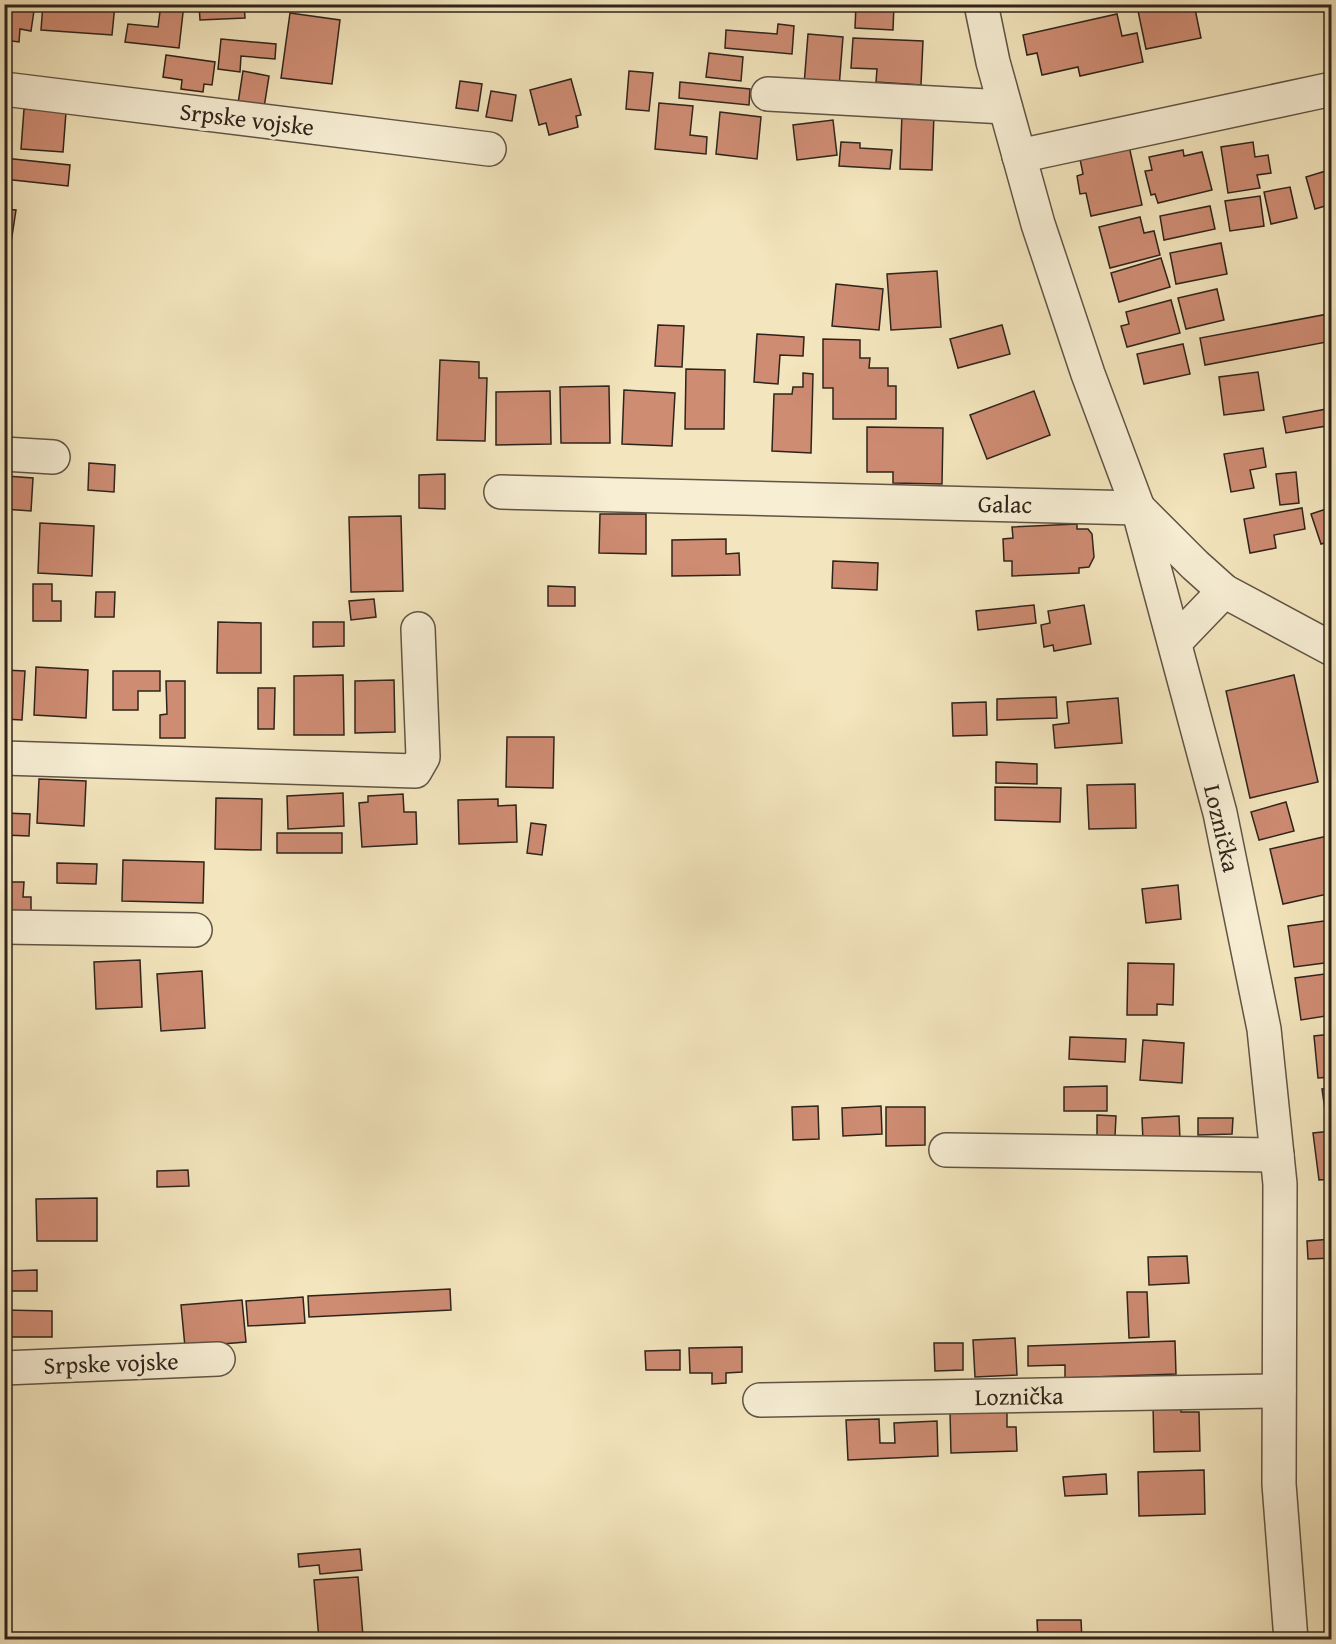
<svg xmlns="http://www.w3.org/2000/svg" width="1336" height="1644" font-family="'Gentium Book Plus',serif">
<style>
.building{fill:#ce8c73;stroke:#2f241b;stroke-width:1.5}
.lines{fill:none;stroke-linecap:round;stroke-linejoin:round}
.minor-casing{stroke:#605444;stroke-width:36}
.minor{stroke:#f7eed4;stroke-width:33}
.labels{text-anchor:middle;dominant-baseline:central;stroke-width:6;stroke-linejoin:round;paint-order:stroke}
.street-label{font-size:24px;fill:#2f241b;stroke:#f7eed4}
</style>
<rect width="100%" height="100%" fill="#f3e5bd"/>
<filter id="stains"><feTurbulence type="fractalNoise" baseFrequency=".00333" numOctaves="4"/><feColorMatrix values="0 0 0 0 .2 0 0 0 0 .09 0 0 0 0 .02 0 0 0 .5 -.17"/></filter>
<radialGradient id="worn" r=".72"><stop offset=".6" stop-color="#630" stop-opacity="0"/><stop offset="1" stop-color="#630" stop-opacity=".3"/></radialGradient>
<g class="building">
<polygon points="4,4 35,4 31,31 20,29 19,42 4,40"/>
<polygon points="43,4 115,4 112,35 41,30"/>
<polygon points="161,4 184,4 179,48 125,42 128,24 158,27"/>
<polygon points="199,4 244,4 245,18 200,20"/>
<polygon points="805,4 826,4 826,11 804,9"/>
<polygon points="856,4 894,4 893,30 855,28"/>
<polygon points="1013,4 1033,4 1014,9"/>
<polygon points="1146,4 1194,4 1201,38 1146,49 1137,6"/>
<polygon points="290,13 340,20 332,84 281,78"/>
<polygon points="1117,14 1122,36 1137,33 1143,62 1080,76 1078,67 1042,75 1037,53 1027,55 1023,35"/>
<polygon points="778,24 794,26 792,54 725,48 726,30 777,34"/>
<polygon points="808,34 843,37 839,88 804,85"/>
<polygon points="853,38 923,41 921,85 876,82 877,69 851,68"/>
<polygon points="221,39 276,44 275,59 241,56 240,72 218,69"/>
<polygon points="709,53 743,57 741,81 706,77"/>
<polygon points="166,55 215,62 212,85 204,84 203,92 181,89 182,80 163,77"/>
<polygon points="243,71 269,76 263,114 237,110"/>
<polygon points="629,71 653,73 649,111 626,109"/>
<polygon points="571,79 581,115 576,116 578,127 549,135 546,123 539,125 530,90"/>
<polygon points="460,81 482,84 478,111 456,108"/>
<polygon points="680,82 750,89 749,105 679,98"/>
<polygon points="491,91 516,95 512,121 486,117"/>
<polygon points="659,103 693,106 690,135 707,137 706,154 655,149"/>
<polygon points="24,109 66,112 63,152 21,149"/>
<polygon points="720,112 761,117 757,159 716,154"/>
<polygon points="902,113 934,114 932,170 900,169"/>
<polygon points="833,120 837,155 797,160 793,125"/>
<polygon points="841,142 860,143 860,148 892,150 890,169 839,166"/>
<polygon points="1253,142 1255,157 1268,155 1271,173 1257,175 1260,188 1228,193 1221,147"/>
<polygon points="1129,146 1142,205 1091,216 1086,193 1080,194 1077,176 1083,174 1080,159"/>
<polygon points="1183,150 1184,156 1202,152 1212,190 1158,203 1155,194 1151,195 1145,171 1152,170 1149,157"/>
<polygon points="4,158 70,165 68,186 4,179"/>
<polygon points="1332,169 1332,204 1315,209 1306,177"/>
<polygon points="1290,187 1297,218 1271,224 1264,192"/>
<polygon points="1260,196 1264,226 1230,231 1225,201"/>
<polygon points="1210,206 1215,229 1164,240 1160,216"/>
<polygon points="4,209 16,210 9,256 4,255"/>
<polygon points="1140,217 1144,233 1154,231 1160,255 1110,268 1099,227"/>
<polygon points="1221,243 1227,274 1176,284 1170,253"/>
<polygon points="1161,258 1170,287 1119,302 1111,273"/>
<polygon points="937,271 941,327 891,330 887,274"/>
<polygon points="836,284 883,289 879,330 832,326"/>
<polygon points="1217,289 1224,320 1186,329 1178,298"/>
<polygon points="1171,300 1180,333 1127,347 1121,326 1129,324 1126,312"/>
<polygon points="1328,314 1332,341 1205,365 1200,338"/>
<polygon points="658,325 684,326 682,367 655,366"/>
<polygon points="1002,325 1010,354 958,368 950,339"/>
<polygon points="757,334 804,337 803,356 780,355 778,384 754,382"/>
<polygon points="823,339 860,340 860,358 870,358 869,368 888,368 888,386 896,386 896,419 833,419 833,388 823,388"/>
<polygon points="1183,344 1190,374 1144,384 1137,354"/>
<polygon points="440,360 479,362 479,378 487,378 485,441 437,440"/>
<polygon points="686,369 725,370 724,429 685,429"/>
<polygon points="1258,372 1264,410 1224,415 1219,377"/>
<polygon points="803,373 813,374 811,453 772,451 774,394 792,394 793,387 803,387"/>
<polygon points="609,386 610,443 561,443 560,387"/>
<polygon points="624,390 675,393 672,446 622,444"/>
<polygon points="550,391 551,444 496,445 496,392"/>
<polygon points="1034,391 1050,435 987,459 970,415"/>
<polygon points="1332,408 1332,425 1286,433 1283,417"/>
<polygon points="867,427 943,428 942,484 893,483 893,472 867,472"/>
<polygon points="1263,448 1266,467 1250,470 1254,488 1231,492 1224,454"/>
<polygon points="89,463 115,465 114,492 88,490"/>
<polygon points="1296,472 1299,503 1280,505 1276,474"/>
<polygon points="445,474 445,509 419,508 419,475"/>
<polygon points="6,476 33,478 31,511 4,509"/>
<polygon points="1332,507 1332,541 1321,544 1311,514"/>
<polygon points="1302,508 1305,529 1274,535 1276,548 1250,553 1244,519"/>
<polygon points="600,514 646,514 646,554 599,553"/>
<polygon points="401,516 403,591 351,592 349,517"/>
<polygon points="40,523 94,526 92,576 38,573"/>
<polygon points="1077,524 1077,529 1088,529 1092,534 1094,557 1089,567 1079,568 1079,573 1012,576 1012,561 1004,561 1003,539 1013,538 1012,527"/>
<polygon points="726,539 726,554 739,553 740,575 672,576 672,540"/>
<polygon points="833,561 878,563 877,590 832,588"/>
<polygon points="33,584 52,584 52,601 61,601 61,621 33,621"/>
<polygon points="548,586 575,587 575,606 548,606"/>
<polygon points="96,592 115,592 114,617 95,617"/>
<polygon points="374,599 376,617 351,620 349,601"/>
<polygon points="1034,605 1036,623 978,630 976,611"/>
<polygon points="1084,605 1091,644 1054,651 1053,645 1044,647 1041,625 1050,623 1048,611"/>
<polygon points="218,622 261,623 261,673 217,673"/>
<polygon points="313,622 344,622 344,646 313,647"/>
<polygon points="36,667 88,670 86,718 34,715"/>
<polygon points="4,670 25,671 22,720 4,719"/>
<polygon points="113,671 160,671 160,691 138,691 138,710 113,710"/>
<polygon points="343,675 344,735 294,735 294,676"/>
<polygon points="1294,675 1318,782 1250,798 1226,691"/>
<polygon points="394,680 395,732 355,733 355,681"/>
<polygon points="166,681 185,681 185,738 160,738 160,715 167,714"/>
<polygon points="258,688 275,688 274,729 258,729"/>
<polygon points="1056,697 1057,718 997,720 997,699"/>
<polygon points="1118,698 1122,743 1055,748 1053,725 1069,723 1067,702"/>
<polygon points="986,702 987,735 953,736 952,703"/>
<polygon points="507,737 554,737 553,788 506,787"/>
<polygon points="996,762 1037,764 1037,784 996,783"/>
<polygon points="39,779 86,781 84,826 37,823"/>
<polygon points="1135,784 1136,828 1089,829 1087,785"/>
<polygon points="995,787 1061,788 1060,822 995,820"/>
<polygon points="343,793 344,826 288,829 287,796"/>
<polygon points="403,794 404,812 416,812 417,844 362,847 359,803 368,802 368,796"/>
<polygon points="216,798 262,799 261,850 215,849"/>
<polygon points="498,799 498,806 516,805 517,842 459,844 458,800"/>
<polygon points="1286,802 1294,831 1259,840 1251,812"/>
<polygon points="4,813 30,814 29,836 4,835"/>
<polygon points="531,823 546,825 542,855 527,853"/>
<rect x="277" y="833" width="65" height="20"/>
<polygon points="1332,835 1332,893 1283,904 1270,849"/>
<polygon points="123,860 204,862 203,903 122,901"/>
<polygon points="57,863 97,864 96,884 57,883"/>
<polygon points="6,882 24,882 23,897 31,897 31,918 6,918"/>
<polygon points="1178,885 1181,919 1146,923 1142,889"/>
<polygon points="1331,920 1332,962 1294,967 1288,926"/>
<polygon points="140,960 142,1007 96,1009 94,962"/>
<polygon points="1128,963 1174,964 1173,1005 1157,1004 1157,1015 1127,1015"/>
<polygon points="202,971 205,1028 161,1031 157,974"/>
<polygon points="1332,973 1332,1015 1301,1020 1295,978"/>
<polygon points="1332,1034 1332,1077 1318,1078 1314,1036"/>
<polygon points="1070,1037 1126,1039 1125,1062 1069,1059"/>
<polygon points="1143,1040 1184,1043 1182,1083 1140,1080"/>
<polygon points="1107,1086 1107,1111 1064,1111 1064,1087"/>
<polygon points="1332,1088 1332,1123 1327,1124 1322,1089"/>
<polygon points="818,1106 819,1139 793,1140 792,1107"/>
<polygon points="881,1106 882,1134 843,1136 842,1108"/>
<polygon points="886,1107 925,1107 925,1145 886,1146"/>
<polygon points="1097,1115 1116,1116 1115,1136 1097,1136"/>
<polygon points="1179,1116 1180,1140 1143,1141 1142,1118"/>
<polygon points="1198,1118 1233,1118 1232,1134 1198,1135"/>
<polygon points="1332,1131 1332,1179 1319,1180 1313,1133"/>
<polygon points="188,1170 189,1186 157,1187 157,1171"/>
<polygon points="97,1198 97,1241 37,1241 36,1199"/>
<polygon points="1332,1239 1332,1258 1308,1259 1307,1241"/>
<polygon points="1187,1256 1189,1283 1149,1285 1148,1257"/>
<polygon points="37,1270 37,1291 8,1291 8,1271"/>
<polygon points="450,1289 451,1310 309,1317 308,1296"/>
<polygon points="1127,1292 1147,1292 1149,1337 1129,1338"/>
<polygon points="303,1297 305,1323 248,1326 246,1301"/>
<polygon points="242,1300 246,1342 185,1347 181,1305"/>
<polygon points="4,1310 52,1311 52,1337 4,1337"/>
<polygon points="1015,1338 1017,1375 975,1377 973,1340"/>
<polygon points="1175,1341 1176,1374 1065,1378 1065,1365 1028,1366 1028,1346"/>
<polygon points="934,1343 963,1343 963,1370 935,1371"/>
<polygon points="742,1347 742,1372 726,1373 726,1383 712,1384 712,1373 690,1373 689,1348"/>
<polygon points="680,1350 680,1370 646,1370 645,1351"/>
<polygon points="1153,1404 1181,1404 1181,1412 1199,1412 1200,1451 1154,1452"/>
<polygon points="1007,1410 1007,1427 1016,1427 1017,1451 951,1453 950,1412"/>
<polygon points="879,1419 880,1443 895,1443 894,1423 937,1421 938,1456 848,1460 846,1420"/>
<polygon points="1204,1470 1205,1514 1139,1516 1138,1472"/>
<polygon points="1106,1474 1107,1494 1065,1496 1063,1477"/>
<polygon points="360,1549 362,1570 320,1574 319,1565 299,1567 298,1554"/>
<polygon points="358,1577 363,1636 319,1640 314,1580"/>
<polygon points="1037,1620 1081,1620 1082,1640 1038,1640"/>
</g>
<g class="lines">
<g class="minor-casing">
<g id="minor">
<polyline points="981,4 993,62 1038,224 1088,374 1138,508 1220,813 1264,1029 1280,1184 1279,1484 1291,1640"/>
<polyline points="4,89 489,149"/>
<polyline points="768,94 1005,107"/>
<polyline points="1019,156 1332,89"/>
<polyline points="4,454 53,457"/>
<polyline points="501,492 1138,508"/>
<polyline points="1139,509 1195,565 1224,591 1332,649"/>
<polyline points="1175,642 1224,591"/>
<polyline points="4,758 415,771 423,757 418,629"/>
<polyline points="4,927 195,930"/>
<polyline points="946,1150 1277,1155"/>
<polyline points="4,1368 218,1359"/>
<polyline points="760,1400 1279,1391"/>
</g>
</g>
<use href="#minor" class="minor"/>
</g>
<g class="labels">
<g class="street-label">
<text transform="translate(247 119) rotate(7)">Srpske vojske</text>
<text transform="translate(1005 504) rotate(1)">Galac</text>
<text transform="translate(1222 828) rotate(77)">Loznička</text>
<text transform="translate(111 1363) rotate(-2)">Srpske vojske</text>
<text transform="translate(1019 1396) rotate(-1)">Loznička</text>
</g>
</g>
<rect width="1336" height="1644" fill="none" stroke="#f3e5bd" stroke-width="24"/>
<rect x="6" y="6" width="1324" height="1632" fill="none" stroke="#2f241b" stroke-width="3"/>
<rect x="12" y="12" width="1312" height="1620" fill="none" stroke="#2f241b" stroke-width="1.5"/>
<rect width="100%" height="100%" filter="url(#stains)"/>
<rect width="100%" height="100%" fill="url(#worn)"/>
</svg>
